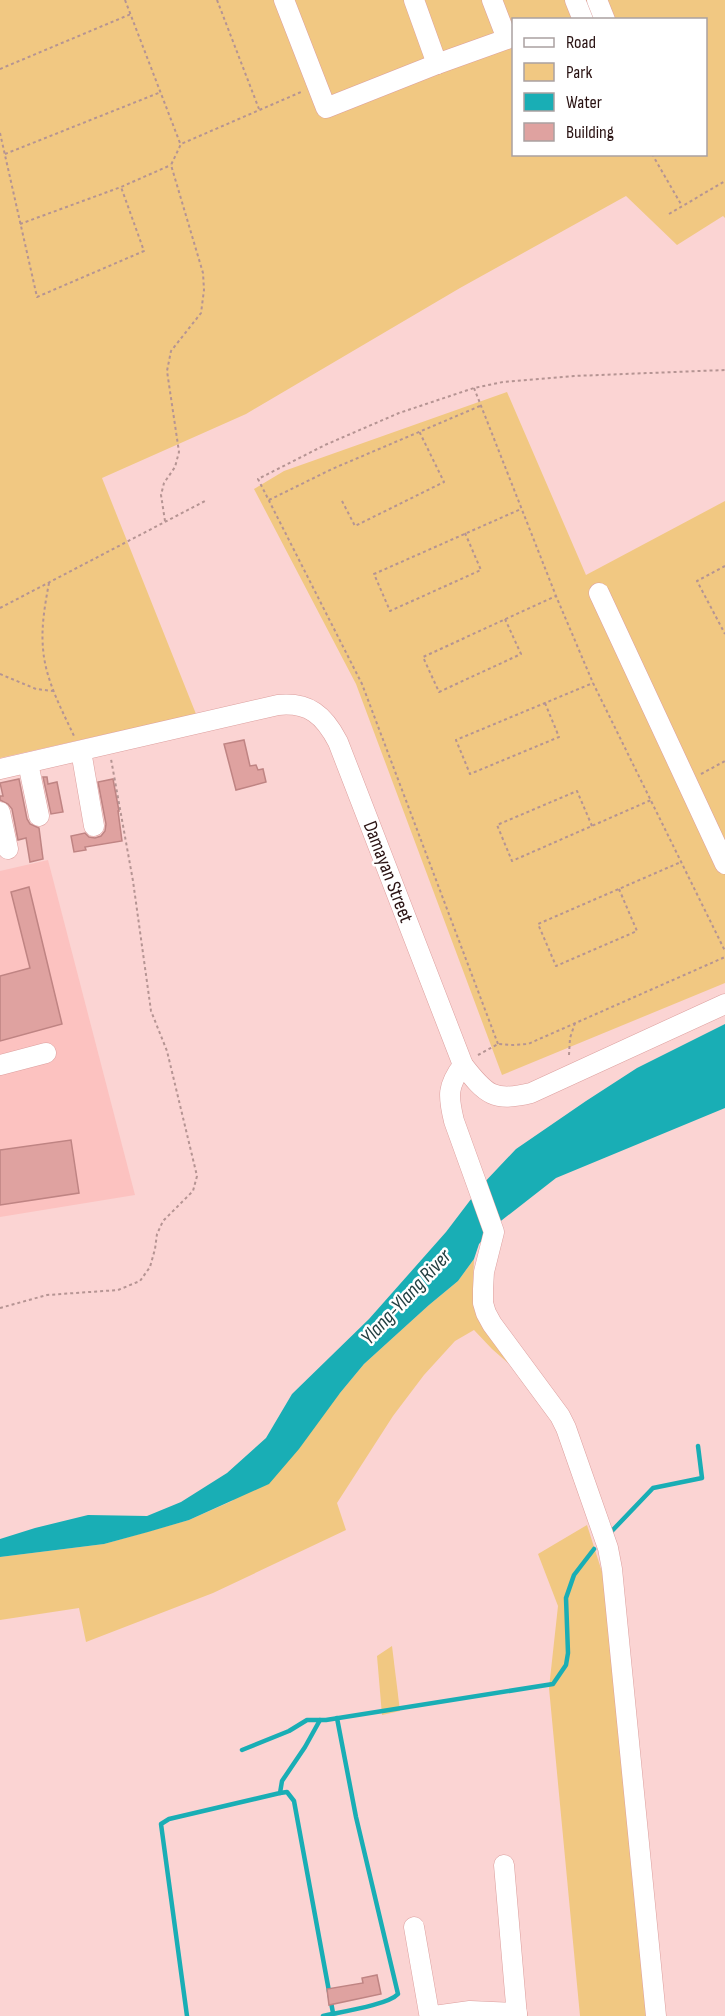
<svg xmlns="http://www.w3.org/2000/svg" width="725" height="2016" font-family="'Sofia Sans Condensed',sans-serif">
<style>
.built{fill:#fcc2c0}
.green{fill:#f1c882;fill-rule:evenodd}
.water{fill:#19aeb5}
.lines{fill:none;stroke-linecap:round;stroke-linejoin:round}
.stream{stroke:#19aeb5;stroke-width:4.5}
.building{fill:#dfa2a0;stroke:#bf8483;stroke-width:1.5}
.minor-casing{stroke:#dc9f9e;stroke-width:21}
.path{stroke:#b59493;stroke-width:2;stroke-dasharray:3 3;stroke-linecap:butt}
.minor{stroke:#fff;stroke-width:20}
.labels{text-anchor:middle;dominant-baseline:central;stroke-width:5;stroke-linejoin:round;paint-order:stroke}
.street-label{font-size:20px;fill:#2a1313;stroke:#fff}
.water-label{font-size:21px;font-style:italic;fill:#233f41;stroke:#fff}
</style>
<rect width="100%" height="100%" fill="#fbd4d3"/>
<polygon class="built" points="48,860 135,1195 0,1217 0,871"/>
<g class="green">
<path d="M 0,0 L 725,0 L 725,218 L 723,216 L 677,245 L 626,196 L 460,288 L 246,414 L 102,478 L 196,714 L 0,758 ZM 514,20 L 706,20 L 706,154 L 514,154 Z"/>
<polygon points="507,392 586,575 725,501 725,983 502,1075 356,684 254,489 284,471"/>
<polygon points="474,1259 473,1287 477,1310 515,1369 492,1349 474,1330 455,1341 424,1375 393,1416 337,1503 346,1530 213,1593 86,1642 79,1608 0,1620 0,1557 104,1544 189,1520 232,1501 340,1393 364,1364 429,1305 458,1281"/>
<polygon points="587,1525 603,1575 646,2016 580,2016 549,1688 558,1606 538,1554"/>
<polygon points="392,1646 400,1711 382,1715 377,1656"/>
</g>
<polygon class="water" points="725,1024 725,1108 556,1178 497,1224 479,1244 474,1259 458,1281 429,1305 364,1364 340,1393 299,1449 269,1484 189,1520 148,1532 104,1544 0,1557 0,1539 35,1528 88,1515 147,1516 181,1502 227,1473 266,1438 292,1394 369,1319 446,1232 481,1186 516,1149 586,1101 637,1068"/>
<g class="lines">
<g class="stream">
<polyline points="610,1533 653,1488 702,1478 698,1446"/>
<polyline points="242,1750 289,1731 307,1720 326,1720 553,1684 566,1665 568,1653 566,1598 574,1575 594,1549"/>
<polyline points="280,1793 287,1792 294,1801 333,2013"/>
<polyline points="187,2016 161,1824 169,1819 280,1793 282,1781 305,1747 320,1720"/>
<path d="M 323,2016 C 340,2012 388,2005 398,1994 L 356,1817 L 337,1718"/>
</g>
</g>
<g class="building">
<polygon points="244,740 250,766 256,765 258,770 263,769 266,782 236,790 224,744"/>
<polygon points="43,777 47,777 48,784 57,782 63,812 51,814"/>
<polygon points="19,779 27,819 30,824 39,828 43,859 30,862 26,838 18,840 12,809 8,804 0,800 0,796 3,796 0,783"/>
<polygon points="113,779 119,811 118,811 122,841 85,847 86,850 74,852 71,836 85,833 89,837 95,838 101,836 105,831 106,824 98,782"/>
<polygon points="29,887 62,1024 0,1041 0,976 30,968 11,892"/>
<polygon points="71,1140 79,1193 0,1205 0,1150"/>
<polygon points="377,1975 381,1994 329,2005 327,1989 363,1983 362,1978"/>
</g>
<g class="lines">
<g class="minor-casing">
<g id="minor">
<polyline points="284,0 326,108 437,64 507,39 492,0"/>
<polyline points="414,0 437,64"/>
<polyline points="575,0 583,20"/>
<polyline points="597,0 605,20"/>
<polyline points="599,593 725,864"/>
<polyline points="81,751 94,826"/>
<polyline points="28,763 39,816"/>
<path d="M 0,769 L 278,705 C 309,702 324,715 338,742 L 463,1065 C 486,1095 494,1102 531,1093 L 725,1004"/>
<polyline points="0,812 8,849"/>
<polyline points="0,1065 46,1053"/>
<path d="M 463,1065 C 447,1086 448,1096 454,1121 L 494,1232 L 484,1272 L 483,1289 L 483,1303 L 486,1313 L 492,1324 L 560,1416 L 566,1428 L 608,1548 L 612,1569 L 656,2016"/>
<polyline points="504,1865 517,2016"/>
<polyline points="414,1927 429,2013 434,2016 470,2011 517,2013"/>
</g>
</g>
<g class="path">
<polyline points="125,0 180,143"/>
<polyline points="217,0 259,109"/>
<polyline points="0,69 131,14"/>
<polyline points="0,133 37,297 144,251 121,187"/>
<polyline points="5,154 161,92"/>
<polyline points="652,154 682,206"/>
<polyline points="669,214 725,181"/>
<polyline points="20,224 121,187 171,165"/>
<polyline points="474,388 556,596 593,683 725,951"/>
<polyline points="269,500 332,469 480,406"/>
<polyline points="342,501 355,526 444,482 419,431"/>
<polyline points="165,521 161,495 164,483 175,467 179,452 167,371 171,351 201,313 204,290 203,273 171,165 181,144 301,92"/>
<polyline points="465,533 481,570 390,611 374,574 521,509"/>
<polyline points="725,566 697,581 725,634"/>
<path d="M 49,583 C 45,604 41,627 43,648 C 45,679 61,708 74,736"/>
<polyline points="0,608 205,501"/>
<polyline points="505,619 521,654 439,692 423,657 556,596"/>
<polyline points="0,674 36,689 53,691"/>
<polyline points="545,703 559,737 470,774 456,740 593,683"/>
<polyline points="701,774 725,761"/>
<polyline points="592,826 577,791 497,825 512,861 651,800"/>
<polyline points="619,889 637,931 556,966 538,924 681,862"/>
<polyline points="498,1044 362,684 258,479 325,445 399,413 474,388 503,382 574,376 725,370"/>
<polyline points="478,1055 498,1044 513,1045 528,1044 725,957"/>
<polyline points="569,1055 570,1038 575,1023"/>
<polyline points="0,1308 47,1295 118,1290 140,1281 150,1267 155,1249 157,1234 163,1221 193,1191 197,1176 167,1051 151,1011 133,881 111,759"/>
</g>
<use href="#minor" class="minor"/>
</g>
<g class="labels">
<g class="street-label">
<text transform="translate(388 872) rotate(69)">Damayan Street</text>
</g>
<g class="water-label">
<text transform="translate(406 1297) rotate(-47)">Ylang-Ylang River</text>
</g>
</g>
<rect x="512" y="18" width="195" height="138" fill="#ffffff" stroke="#aaa1a1" stroke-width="1.5"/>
<rect x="524" y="38" width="30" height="9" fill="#ffffff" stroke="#aaa1a1" stroke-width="1.5"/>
<text x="566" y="48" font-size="18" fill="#2a1313">Road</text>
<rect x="524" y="63" width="30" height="18" fill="#f1c882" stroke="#aaa1a1" stroke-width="1.5"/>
<text x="566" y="78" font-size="18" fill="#2a1313">Park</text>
<rect x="524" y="93" width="30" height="18" fill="#19aeb5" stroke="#aaa1a1" stroke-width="1.5"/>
<text x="566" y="108" font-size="18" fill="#2a1313">Water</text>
<rect x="524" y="123" width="30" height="18" fill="#dfa2a0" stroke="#aaa1a1" stroke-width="1.5"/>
<text x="566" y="138" font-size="18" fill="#2a1313">Building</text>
</svg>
